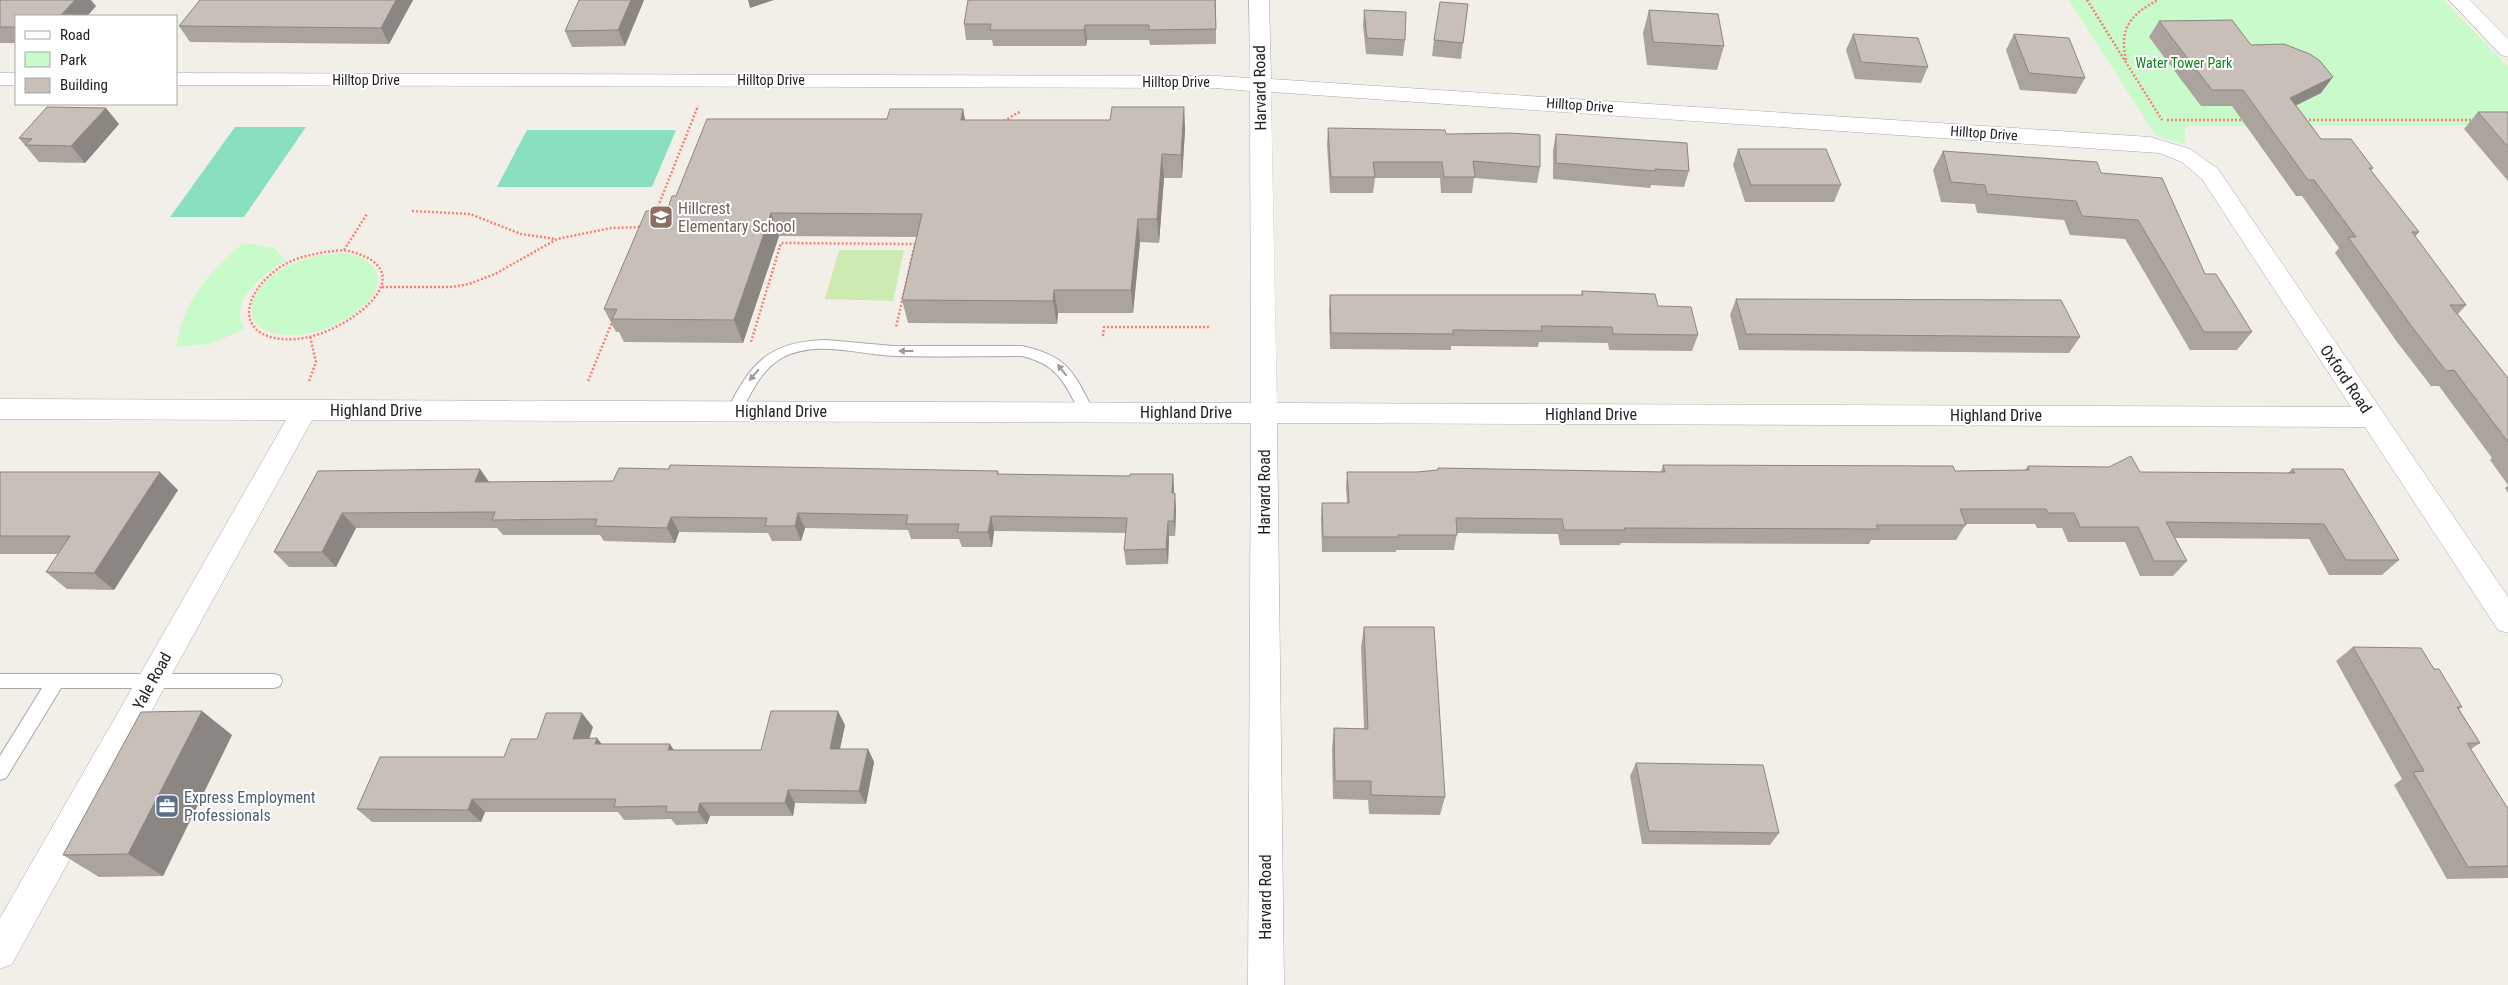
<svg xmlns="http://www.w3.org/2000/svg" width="2508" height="985" font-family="'Roboto Condensed',sans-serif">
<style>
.grass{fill:#cdebb0}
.park{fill:#c8facc}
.pitch{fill:#88e0be}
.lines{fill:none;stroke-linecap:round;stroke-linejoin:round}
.service-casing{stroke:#a9a9a9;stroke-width:2}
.minor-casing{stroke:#a9a9a9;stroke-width:1}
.path{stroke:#fa8072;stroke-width:2.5;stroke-dasharray:2 2;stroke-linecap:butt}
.service{fill:#fff;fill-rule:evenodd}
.minor{fill:#fff;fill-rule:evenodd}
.wall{fill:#aba49e}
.shaded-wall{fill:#8b8681}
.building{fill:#c7bfb8;stroke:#8b8681}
.oneway{fill:#9c9c9c}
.labels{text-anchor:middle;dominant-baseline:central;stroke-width:4;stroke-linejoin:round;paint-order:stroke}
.far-park-label{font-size:14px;fill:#0c8416;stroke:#fff}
.far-street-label{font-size:14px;fill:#222;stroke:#fff}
.street-label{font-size:16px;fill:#222;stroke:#fff}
.education-label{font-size:16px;fill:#785e54;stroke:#fff;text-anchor:start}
.service-label{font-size:16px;fill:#4e5e75;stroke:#fff;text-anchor:start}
</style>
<rect width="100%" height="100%" fill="#f2efe9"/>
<polygon class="grass" points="839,250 904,250 893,301 825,299"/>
<g class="park">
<polygon points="2069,0 2444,0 2508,67 2508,125 2186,126 2184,144 2156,136"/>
<path d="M 243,243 L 274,248 L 286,261 C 265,273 226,301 245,329 L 210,344 L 176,347 C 186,296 206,277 243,243 Z"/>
<path d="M 344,253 C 393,261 384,297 348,318 C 330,329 308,336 287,335 C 244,333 241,300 272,276 C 293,260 318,254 344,253 Z"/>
</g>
<g class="pitch">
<polygon points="235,127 306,127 244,217 170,217"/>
<polygon points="527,130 676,130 652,187 497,187"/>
</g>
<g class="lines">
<g class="service-casing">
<g id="service">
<path d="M 826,340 L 893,346 L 1022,346 C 1068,356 1074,372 1094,412 L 1092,416 L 1082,416 C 1065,385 1060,365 1022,356 C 980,356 938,357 896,356 C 860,355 816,339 782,358 C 760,370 751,394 739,415 L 729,415 L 727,411 C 750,363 770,341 826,340 Z"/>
<polygon points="0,674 274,674 280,676 282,681 280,686 274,688 61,688 6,778 0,780 0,756 42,688 0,688"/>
</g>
</g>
<g class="minor-casing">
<g id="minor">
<path d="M 1249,0 L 1269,0 L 1271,79 L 2150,137 L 2190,149 L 2218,169 L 2508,597 L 2508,633 L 2498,630 L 2365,427 L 1277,423 L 1284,985 L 1248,985 L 1251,423 L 312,420 L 12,964 L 0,969 L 0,918 L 286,420 L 0,419 L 0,399 L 1251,403 L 1250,91 L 1216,88 L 176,85 L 176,73 L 1216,76 L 1250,78 ZM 1271,92 L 2159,153 L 2182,162 L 2202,179 L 2351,407 L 1277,403 Z"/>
<polygon points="2449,0 2470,0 2508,39 2508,57 2501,55"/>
<rect x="0" y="73" width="16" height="12"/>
</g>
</g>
<g class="path">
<polyline points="2087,0 2162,120"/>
<path d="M 2126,60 C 2119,28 2130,15 2158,0"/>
<polyline points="2167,120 2246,120"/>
<polyline points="2305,120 2474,120"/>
<polyline points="1004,121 1021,111"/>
<polyline points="412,211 470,214 521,234 556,239"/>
<polyline points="655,214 698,106"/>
<path d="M 344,250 C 434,269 345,336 296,339 C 234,343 238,294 282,266 C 300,255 323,252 344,250 Z"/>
<polyline points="344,250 367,214"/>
<polyline points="382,287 451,287 469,284 495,274 557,239 611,228 641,227"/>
<polyline points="1103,336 1104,327 1211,327"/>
<polyline points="751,342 781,243 915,244 896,327"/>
<polyline points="309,381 316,362 310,336"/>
<polyline points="588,381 613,320"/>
</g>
<use href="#service" class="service"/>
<use href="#minor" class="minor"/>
</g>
<g class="wall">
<polygon points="0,0 96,6 87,16 16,16 16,43 0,43"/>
<polygon points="413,0 389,44 190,42 179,26"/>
<polygon points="644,0 625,46 572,47 565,31"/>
<polygon points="1216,0 1216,44 1150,45 1149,40 1087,40 1086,46 993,46 992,40 966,40 964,24"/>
<polygon points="1468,4 1461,59 1432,56 1434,40"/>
<polygon points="1364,10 1405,40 1403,56 1366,54 1363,26"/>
<polygon points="1649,10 1724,46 1717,70 1647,65 1643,33"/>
<polygon points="2159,21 2251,45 2321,93 2296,105 2321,139 2373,168 2371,171 2419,232 2415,237 2466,305 2458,314 2508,378 2508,493 2505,488 2508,485 2490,460 2492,458 2439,386 2431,386 2397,342 2335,253 2339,248 2302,196 2296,196 2232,106 2201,106 2149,37"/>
<polygon points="1853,34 1928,67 1921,83 1855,79 1846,50"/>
<polygon points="2014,34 2085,78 2076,94 2020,90 2006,50"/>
<polygon points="1184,107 1185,130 1182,178 1164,178 1159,243 1140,242 1133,313 1058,313 1057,324 908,323 902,300 917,237 779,236 743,343 624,342 619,332 616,332 604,309 676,196 887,119 963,109 965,120 1110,120"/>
<polygon points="2478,112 2508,112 2508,181 2464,129"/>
<polygon points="119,124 85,163 39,162 19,138"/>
<polygon points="1328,128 1446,134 1540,167 1537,183 1474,178 1472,193 1441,193 1440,178 1375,178 1373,193 1330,193 1327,145"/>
<polygon points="1556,134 1689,171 1684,187 1651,185 1650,188 1553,179 1553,150"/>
<polygon points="1738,149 1841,185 1834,202 1745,202 1733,165"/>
<polygon points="1943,151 2101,173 2205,274 2252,332 2237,350 2190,350 2125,239 2070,235 2064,220 1977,213 1975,204 1941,202 1933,170"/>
<polygon points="1582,291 1658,306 1698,335 1692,351 1609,350 1608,343 1539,342 1538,347 1451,346 1451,350 1330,349 1329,311 1330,295 1581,295"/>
<polygon points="1736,299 2080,337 2069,353 1739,350 1730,315"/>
<polygon points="1663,465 1955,471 2025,470 2028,466 2140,472 2288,473 2292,469 2399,560 2382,575 2329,575 2309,539 2175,538 2187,561 2173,576 2140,576 2125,542 2068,542 2062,528 2037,528 2035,524 1966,524 1956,540 1871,540 1869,544 1621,543 1620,545 1560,545 1558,534 1457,533 1454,550 1396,550 1396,552 1322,552 1321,518 1322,503 1347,503 1346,487 1347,472 1417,472 1438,470 1438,468 1661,472"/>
<polygon points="480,469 489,482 613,481 669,469 998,471 999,475 1130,476 1173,474 1174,493 1176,509 1175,536 1169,536 1168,564 1126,565 1124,550 1126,533 994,531 992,547 962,547 959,539 911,539 908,530 805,528 801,541 772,541 768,533 679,532 675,543 604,541 600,535 503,535 497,528 356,528 336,567 289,567 274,552 318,471"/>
<polygon points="0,472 178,490 114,590 67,589 46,572 58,554 0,554"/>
<polygon points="1364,627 1445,797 1440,815 1369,814 1368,800 1333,799 1332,748 1334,728 1364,729 1361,647"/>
<polygon points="2353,647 2434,669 2462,707 2459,709 2480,743 2471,749 2508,809 2508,878 2447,879 2394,785 2402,779 2336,661"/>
<polygon points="845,725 840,749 868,749 874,762 866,804 795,803 793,816 710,816 707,824 676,825 671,819 624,820 618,812 485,812 481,822 372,822 357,809 504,757 537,739 593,727 589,739 602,744 674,750 761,750"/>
<polygon points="232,735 163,876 99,877 63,855"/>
<polygon points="1636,763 1779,833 1770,845 1642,844 1630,776"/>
</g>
<g class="shaded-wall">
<polygon points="75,0 91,0 96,6 87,16 61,16 61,15"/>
<polygon points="396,0 413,0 389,44 381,28"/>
<polygon points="631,0 644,0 625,46 618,30"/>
<polygon points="748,0 774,0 750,8"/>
<polygon points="1085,25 1087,40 1086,46 1084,30"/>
<polygon points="2333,77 2321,93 2279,114 2290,98"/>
<polygon points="1184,107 1185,130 1182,178 1181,155"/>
<polygon points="106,108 119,124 85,163 71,146"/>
<polygon points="963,109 967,132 961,120"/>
<polygon points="1162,154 1164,178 1159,243 1157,219"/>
<polygon points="771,213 779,236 743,343 734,320"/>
<polygon points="1138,219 1140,242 1133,313 1131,290"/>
<polygon points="1054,290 1058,313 1057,324 1053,301"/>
<polygon points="480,469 491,485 475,482"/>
<polygon points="160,472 178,490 114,590 94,573"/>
<polygon points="1173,474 1174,489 1173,509 1172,493"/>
<polygon points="1175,493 1176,509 1175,536 1174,521"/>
<polygon points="342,513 356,528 336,567 322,552"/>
<polygon points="798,513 805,528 801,541 795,526"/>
<polygon points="991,516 994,531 992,547 988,532"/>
<polygon points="671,517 679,532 675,543 667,528"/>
<polygon points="1168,521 1169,536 1168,564 1166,549"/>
<polygon points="202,711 232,735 163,876 128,854"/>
<polygon points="838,711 845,725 837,762 830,749"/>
<polygon points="582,713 593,727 584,752 573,739"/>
<polygon points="597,738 608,752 595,744"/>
<polygon points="670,744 679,758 668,750"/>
<polygon points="868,749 874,762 866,804 859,791"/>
<polygon points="788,790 795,803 793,816 785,803"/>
<polygon points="472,799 485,812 481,822 468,810"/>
<polygon points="700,803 710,816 707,824 698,812"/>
</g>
<g class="building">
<polygon points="0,0 75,0 61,15 64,16 16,16 16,27 0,27"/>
<polygon points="200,0 396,0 381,28 179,26"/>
<polygon points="579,0 631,0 618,30 565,31"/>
<polygon points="968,0 1215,0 1216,29 1149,30 1149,25 1085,25 1084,30 990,30 991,24 964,24"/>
<polygon points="1440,2 1468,4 1463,43 1434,40"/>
<polygon points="1364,10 1406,12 1405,40 1367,38"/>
<polygon points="1649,10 1718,14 1724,46 1653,42"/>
<polygon points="2232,20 2251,45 2284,44 2310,54 2320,61 2333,77 2290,98 2321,139 2351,139 2373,168 2369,168 2419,232 2412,232 2466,305 2450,305 2508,378 2508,442 2454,370 2446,371 2412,327 2348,237 2356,237 2314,180 2308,180 2243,90 2212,90 2159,21"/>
<polygon points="1853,34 1918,38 1928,67 1861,62"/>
<polygon points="2014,34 2069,38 2085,78 2029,73"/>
<polygon points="47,107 106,108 71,146 25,145 32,139 19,138"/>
<polygon points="1112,107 1184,107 1181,155 1162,154 1157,219 1138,219 1131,290 1054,290 1053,301 902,300 922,214 771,213 734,320 612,319 617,309 604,309 646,211 667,211 672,196 676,196 707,119 887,119 890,109 963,109 961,120 1110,120"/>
<polygon points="2478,112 2508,112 2508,147"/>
<polygon points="1328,128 1445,130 1446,134 1510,133 1540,135 1540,167 1473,161 1475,177 1444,177 1442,162 1373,162 1375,177 1331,177"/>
<polygon points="1556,134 1687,143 1689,171 1655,169 1655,171 1556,163"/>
<polygon points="1738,149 1826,149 1841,185 1751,185"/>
<polygon points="1943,151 2097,162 2101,173 2162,178 2205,274 2216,274 2252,332 2204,332 2138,220 2082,216 2076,201 1987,194 1985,185 1951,182"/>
<polygon points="1582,291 1655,294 1658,306 1691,307 1698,335 1613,334 1612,327 1541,326 1542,331 1453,330 1453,334 1331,333 1330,295 1583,295"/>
<polygon points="1736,299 2061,300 2080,337 1746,334"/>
<polygon points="2131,456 2140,472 2295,473 2292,469 2343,469 2399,560 2346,560 2324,524 2166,522 2187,561 2154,561 2138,527 2080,527 2074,513 2048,513 2046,509 1960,509 1966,525 1876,525 1878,529 1624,528 1625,530 1564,530 1562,519 1456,518 1457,535 1398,535 1398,537 1323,537 1322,503 1349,503 1347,472 1417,472 1438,470 1438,468 1665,472 1663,465 1953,466 1955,471 2029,470 2028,466 2109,467"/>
<polygon points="670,465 998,471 997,474 1130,476 1130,474 1173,474 1172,493 1175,493 1174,521 1168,521 1166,549 1124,550 1127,518 991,516 988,532 957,532 959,524 906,524 908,515 798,513 795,526 765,526 767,518 671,517 667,528 595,526 597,519 492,520 495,512 342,513 322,552 274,552 318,471 480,469 475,482 613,481 619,468 669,469"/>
<polygon points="0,472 160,472 94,573 46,572 70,536 0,536"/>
<polygon points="1364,627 1434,627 1445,797 1371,795 1371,781 1335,781 1334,728 1368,729"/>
<polygon points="2353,647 2421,648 2434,669 2439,669 2462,707 2457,707 2480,743 2467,743 2508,809 2508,866 2468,867 2413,772 2424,771"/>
<polygon points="202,711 128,854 63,855 141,712"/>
<polygon points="771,711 838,711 830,749 868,749 859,791 788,790 785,803 700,803 698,812 666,812 667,806 614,807 616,799 472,799 468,810 357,809 380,757 504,757 511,739 537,739 546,713 582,713 573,739 597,738 595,744 670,744 668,750 761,750"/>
<polygon points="1636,763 1763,765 1779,833 1649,831"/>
</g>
<defs><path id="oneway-solid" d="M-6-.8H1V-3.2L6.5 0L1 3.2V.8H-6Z" transform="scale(1.25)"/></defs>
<g class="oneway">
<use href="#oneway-solid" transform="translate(906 351) rotate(-180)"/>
<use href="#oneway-solid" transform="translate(1062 370) rotate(-128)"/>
<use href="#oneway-solid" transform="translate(754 375) rotate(130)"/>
</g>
<defs>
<g id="school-square" transform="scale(1.25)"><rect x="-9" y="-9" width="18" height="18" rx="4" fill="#8d6e63" stroke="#fff"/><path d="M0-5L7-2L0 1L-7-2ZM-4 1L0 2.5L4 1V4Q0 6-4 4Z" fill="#fff"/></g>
<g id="office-square" transform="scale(1.25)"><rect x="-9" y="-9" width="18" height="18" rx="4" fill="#5c6f8a" stroke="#fff"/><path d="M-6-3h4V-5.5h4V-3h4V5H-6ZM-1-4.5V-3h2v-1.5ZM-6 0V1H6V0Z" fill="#fff"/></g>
</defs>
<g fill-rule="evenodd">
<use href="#school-square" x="661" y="217"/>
<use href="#office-square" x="167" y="806"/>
</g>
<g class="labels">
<g class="far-park-label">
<text x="2184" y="63">Water Tower Park</text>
</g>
<g class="far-street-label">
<text x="366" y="80">Hilltop Drive</text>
<text x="771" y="80">Hilltop Drive</text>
<text x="1176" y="82">Hilltop Drive</text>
<text transform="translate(1580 105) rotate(4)">Hilltop Drive</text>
<text transform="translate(1984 133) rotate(4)">Hilltop Drive</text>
</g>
<g class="street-label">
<text transform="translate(1260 88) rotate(-91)">Harvard Road</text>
<text transform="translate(2346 379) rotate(56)">Oxford Road</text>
<text x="376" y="410">Highland Drive</text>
<text x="781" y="411">Highland Drive</text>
<text x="1186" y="412">Highland Drive</text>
<text x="1591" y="414">Highland Drive</text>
<text x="1996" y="415">Highland Drive</text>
<text transform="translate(1264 492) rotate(-90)">Harvard Road</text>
<text transform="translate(152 681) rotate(-61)">Yale Road</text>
<text transform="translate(1265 897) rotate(-90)">Harvard Road</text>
</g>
<g class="education-label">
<text x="678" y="208">Hillcrest<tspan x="678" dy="18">Elementary School</tspan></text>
</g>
<g class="service-label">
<text x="184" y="797">Express Employment<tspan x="184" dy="18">Professionals</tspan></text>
</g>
</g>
<rect x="15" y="15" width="162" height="90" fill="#ffffff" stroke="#a7a7a7"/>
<rect x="25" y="31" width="25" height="8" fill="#ffffff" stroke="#a7a7a7"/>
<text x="60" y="40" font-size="15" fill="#222222">Road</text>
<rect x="25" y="52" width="25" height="15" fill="#c8facc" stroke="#a7a7a7"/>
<text x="60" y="65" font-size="15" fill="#222222">Park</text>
<rect x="25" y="78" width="25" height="15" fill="#c7bfb8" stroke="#a7a7a7"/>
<text x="60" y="90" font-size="15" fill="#222222">Building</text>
</svg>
